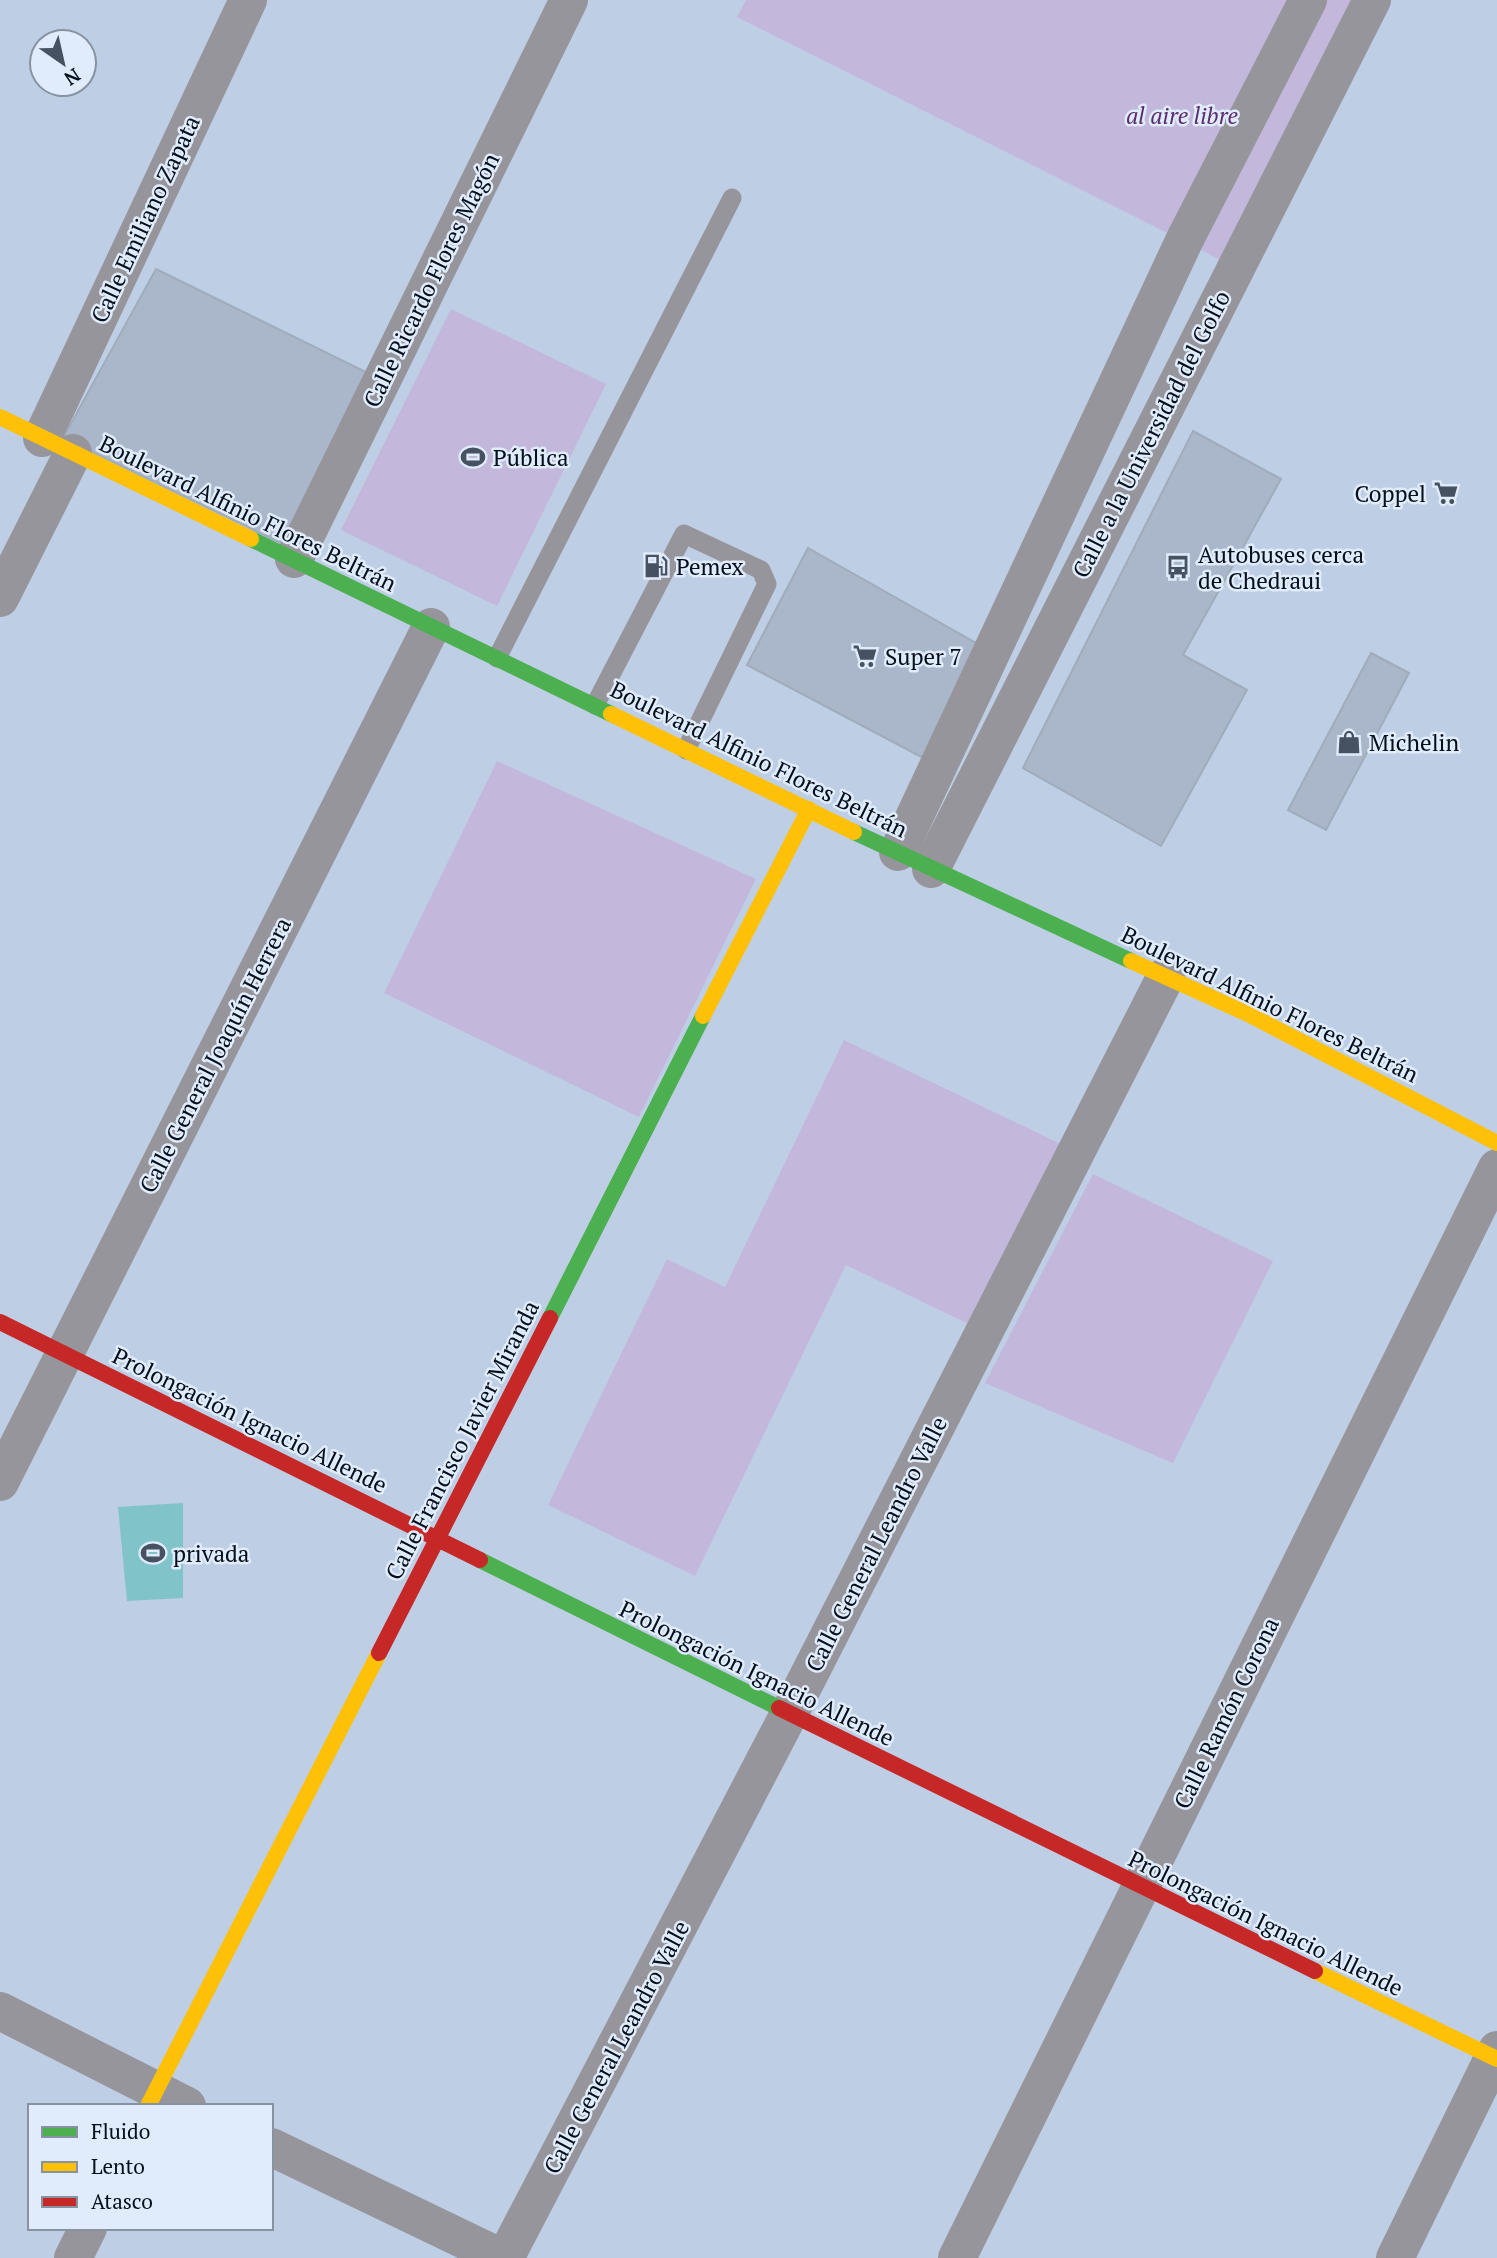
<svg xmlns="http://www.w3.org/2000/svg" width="1497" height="2258" font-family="'PT Serif',serif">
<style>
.green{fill:#c3b8dc}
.water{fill:#80c3c9}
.building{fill:#aab7cb;stroke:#9facbc;stroke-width:2}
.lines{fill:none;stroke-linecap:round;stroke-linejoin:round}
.lane{stroke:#97959c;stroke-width:19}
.street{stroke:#97959c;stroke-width:38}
.fast{stroke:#4caf50;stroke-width:16}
.slow{stroke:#ffc107;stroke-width:16}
.jam{stroke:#c62828;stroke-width:16}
.labels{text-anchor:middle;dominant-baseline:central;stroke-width:5;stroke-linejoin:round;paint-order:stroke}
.park-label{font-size:23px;font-style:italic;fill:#5b2d6e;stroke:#e0ecfb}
.street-label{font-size:23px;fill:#050e1b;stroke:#e0ecfb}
.poi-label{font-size:23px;fill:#050e1b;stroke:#e0ecfb;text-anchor:start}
</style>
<rect width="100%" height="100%" fill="#becee4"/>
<g class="green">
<polygon points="746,0 1367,0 1233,266 737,17"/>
<polygon points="451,309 606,384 497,606 341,530"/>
<polygon points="497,761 756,879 639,1117 384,993"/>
<polygon points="844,1040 1069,1148 981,1330 846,1265 695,1576 548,1505 667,1259 725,1287"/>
<polygon points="1093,1174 1273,1261 1173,1463 985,1383"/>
</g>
<polygon class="water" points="183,1503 183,1598 127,1601 118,1507"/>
<g class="building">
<polygon points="156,269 380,379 293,549 63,438"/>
<polygon points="1193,431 1281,479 1183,655 1247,690 1161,846 1023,768"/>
<polygon points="808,548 983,647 931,762 747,665"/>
<polygon points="1371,653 1409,673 1326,830 1288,810"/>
</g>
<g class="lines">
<g class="lane">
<polyline points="497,658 732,198"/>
<polyline points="595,705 684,534 761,570 767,584 686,750"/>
</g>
<g class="street">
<polyline points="42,438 248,0"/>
<polyline points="294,559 569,0"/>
<polyline points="0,598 73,453"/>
<polyline points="898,852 1185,239 1308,0"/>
<polyline points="931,869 1372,0"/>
<polyline points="0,1482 431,627"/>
<polyline points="0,2011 187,2106"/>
<polyline points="271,2147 502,2258"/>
<polyline points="73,2258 88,2228"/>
<polyline points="505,2258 789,1714 1166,976"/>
<polyline points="957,2258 1497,1168"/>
<polyline points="1395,2258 1497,2050"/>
</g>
<g class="fast">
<polyline points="251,539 611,714"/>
<polyline points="854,832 1131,961"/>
<polyline points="550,1318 703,1016"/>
<polyline points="480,1560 779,1708"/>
</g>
<g class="slow">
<polyline points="0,417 251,539"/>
<polyline points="611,714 854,832"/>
<polyline points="1131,961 1248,1014 1497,1143"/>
<polyline points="703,1016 809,809"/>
<polyline points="1315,1971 1497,2059"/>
<polyline points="148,2106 379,1653"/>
</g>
<g class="jam">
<polyline points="0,1322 480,1560"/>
<polyline points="379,1653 550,1318"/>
<polyline points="779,1708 1315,1971"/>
</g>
</g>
<defs>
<g id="stadium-bare" transform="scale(1.89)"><path d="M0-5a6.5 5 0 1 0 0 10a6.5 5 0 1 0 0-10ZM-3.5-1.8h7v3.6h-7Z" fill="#465161" stroke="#e0ecfb" stroke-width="2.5" paint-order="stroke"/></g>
<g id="supermarket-bare" transform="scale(1.89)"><path d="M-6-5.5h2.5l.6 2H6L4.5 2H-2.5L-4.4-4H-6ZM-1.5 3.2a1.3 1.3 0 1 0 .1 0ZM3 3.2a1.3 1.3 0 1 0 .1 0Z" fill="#465161" stroke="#e0ecfb" stroke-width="2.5" paint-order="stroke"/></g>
<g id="fuel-bare" transform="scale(1.89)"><path d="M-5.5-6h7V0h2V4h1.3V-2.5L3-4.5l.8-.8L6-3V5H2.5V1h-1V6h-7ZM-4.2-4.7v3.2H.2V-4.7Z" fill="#465161" stroke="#e0ecfb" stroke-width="2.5" paint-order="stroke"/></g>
<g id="bus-bare" transform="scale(1.89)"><path d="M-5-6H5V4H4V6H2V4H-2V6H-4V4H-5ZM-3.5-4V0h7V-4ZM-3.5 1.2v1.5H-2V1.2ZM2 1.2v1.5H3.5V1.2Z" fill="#465161" stroke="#e0ecfb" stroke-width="2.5" paint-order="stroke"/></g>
<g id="shop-bare" transform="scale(1.89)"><path d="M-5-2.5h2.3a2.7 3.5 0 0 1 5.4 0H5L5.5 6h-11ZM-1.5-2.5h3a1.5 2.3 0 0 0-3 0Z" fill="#465161" stroke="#e0ecfb" stroke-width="2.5" paint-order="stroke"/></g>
</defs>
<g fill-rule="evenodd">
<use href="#stadium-bare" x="473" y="457"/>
<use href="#supermarket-bare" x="1446" y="493"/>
<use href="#fuel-bare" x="656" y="566"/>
<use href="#bus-bare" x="1178" y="567"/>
<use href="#supermarket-bare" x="865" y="656"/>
<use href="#shop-bare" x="1349" y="742"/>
<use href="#stadium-bare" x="153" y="1553"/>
</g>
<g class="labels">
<g class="park-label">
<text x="1182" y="115">al aire libre</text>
</g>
<g class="street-label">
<text transform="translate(145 219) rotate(-65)">Calle Emiliano Zapata</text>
<text transform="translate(431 280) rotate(-64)">Calle Ricardo Flores Magón</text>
<text transform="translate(1151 434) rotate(-63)">Calle a la Universidad del Golfo</text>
<text transform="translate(248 513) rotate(26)">Boulevard Alfinio Flores Beltrán</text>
<text transform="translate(759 759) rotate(26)">Boulevard Alfinio Flores Beltrán</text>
<text transform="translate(1270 1004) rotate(26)">Boulevard Alfinio Flores Beltrán</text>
<text transform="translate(215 1055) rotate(-63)">Calle General Joaquín Herrera</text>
<text transform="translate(250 1420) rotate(26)">Prolongación Ignacio Allende</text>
<text transform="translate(462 1440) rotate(-63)">Calle Francisco Javier Miranda</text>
<text transform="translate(876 1544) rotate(-63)">Calle General Leandro Valle</text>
<text transform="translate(757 1673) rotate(26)">Prolongación Ignacio Allende</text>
<text transform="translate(1226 1713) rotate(-64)">Calle Ramón Corona</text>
<text transform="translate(1266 1923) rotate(26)">Prolongación Ignacio Allende</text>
<text transform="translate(616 2047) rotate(-62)">Calle General Leandro Valle</text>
</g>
<g class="poi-label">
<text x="493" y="457">Pública</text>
<text x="1426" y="493" text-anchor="end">Coppel</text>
<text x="1198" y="554">Autobuses cerca<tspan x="1198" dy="26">de Chedraui</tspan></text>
<text x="676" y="566">Pemex</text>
<text x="885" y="656">Super 7</text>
<text x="1369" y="742">Michelin</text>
<text x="173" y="1553">privada</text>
</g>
</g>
<rect x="28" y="2104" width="245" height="126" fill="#e0ecfb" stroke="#8893a1" stroke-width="2"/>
<rect x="42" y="2127" width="35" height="10" fill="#4caf50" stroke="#8893a1" stroke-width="2"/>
<text x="91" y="2139" font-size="21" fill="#050e1b">Fluido</text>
<rect x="42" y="2162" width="35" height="10" fill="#ffc107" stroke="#8893a1" stroke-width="2"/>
<text x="91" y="2174" font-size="21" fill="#050e1b">Lento</text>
<rect x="42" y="2197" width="35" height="10" fill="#c62828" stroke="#8893a1" stroke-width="2"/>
<text x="91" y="2209" font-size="21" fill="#050e1b">Atasco</text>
<g transform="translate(63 63) rotate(146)"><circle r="33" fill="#e0ecfb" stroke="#8893a1" stroke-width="2"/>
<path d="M0-5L12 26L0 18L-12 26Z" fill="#465161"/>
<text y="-10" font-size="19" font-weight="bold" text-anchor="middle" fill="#050e1b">N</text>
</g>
</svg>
